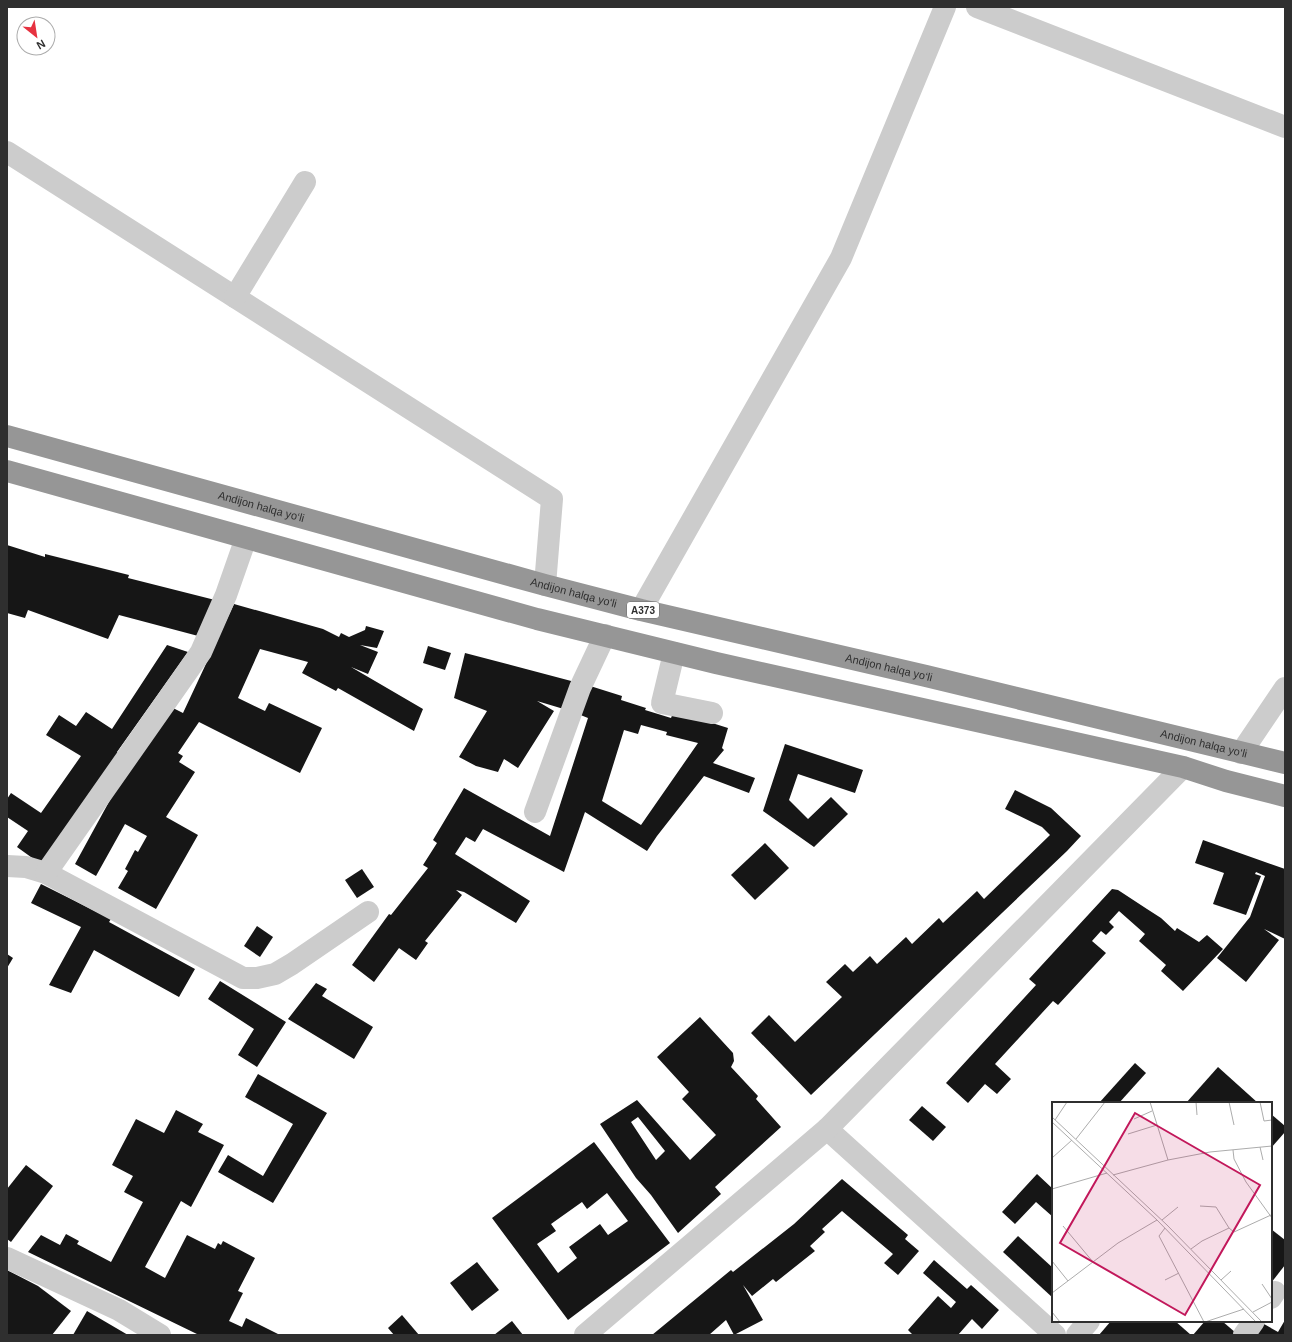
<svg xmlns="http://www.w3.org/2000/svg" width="1292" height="1342" font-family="Helvetica,sans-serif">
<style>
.building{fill:#161616;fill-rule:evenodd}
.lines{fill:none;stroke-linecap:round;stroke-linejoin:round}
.minor{stroke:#ccc;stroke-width:22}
.highway{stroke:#969696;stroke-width:22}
.labels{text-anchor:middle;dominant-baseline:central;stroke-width:4;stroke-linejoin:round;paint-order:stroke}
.shield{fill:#fff;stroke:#6d6d6d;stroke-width:1}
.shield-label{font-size:10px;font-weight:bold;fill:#2f2f2f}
.street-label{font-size:11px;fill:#2f2f2f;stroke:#fff}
.inset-road{fill:none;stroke:#acacac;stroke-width:1}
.view{fill:#c2185b;fill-opacity:0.15;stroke:#c2185b;stroke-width:2}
.inset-edge{fill:none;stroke:#2f2f2f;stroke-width:2}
</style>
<rect width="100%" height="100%" fill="#fff"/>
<g class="building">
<polygon points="7,545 45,557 45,554 129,575 128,578 215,600 202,637 119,615 108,639 28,610 25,618 7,613"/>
<polygon points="234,604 323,629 339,637 341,633 349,637 365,630 366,626 384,631 377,648 360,645 378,652 368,674 351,667 423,709 414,731 338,688 336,691 302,673 308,662 260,649 238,698 265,711 269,703 322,728 300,773 199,722 178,753 183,756 179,762 195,772 166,817 198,835 156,909 118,888 128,871 125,869 135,850 138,852 147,836 125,824 96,876 75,864 116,789 173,708 183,713"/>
<polygon points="167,645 188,652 117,752 120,755 42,865 17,847 28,831 7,817 7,799 11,793 41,813 81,756 46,735 59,715 76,726 86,712 112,729"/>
<polygon points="428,646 451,653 445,670 423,663"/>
<polygon points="465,653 575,682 567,710 537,701 554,711 518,768 504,759 498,772 476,766 459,757 487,711 454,698"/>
<path d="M 587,685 L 622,696 L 621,700 L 646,708 L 645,710 L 671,718 L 674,711 L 728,728 L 722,748 L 724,750 L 713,763 L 755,778 L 749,793 L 704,776 L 657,836 L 647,851 L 585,812 L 564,872 L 483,829 L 475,842 L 466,837 L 455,854 L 530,901 L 516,923 L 464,892 L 456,890 L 462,895 L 425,941 L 428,943 L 416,960 L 399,948 L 374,982 L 352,965 L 389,914 L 391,915 L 428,868 L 423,865 L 437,843 L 433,840 L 464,788 L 550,836 L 588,718 L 578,714 ZM 641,725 L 667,732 L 666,735 L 698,743 L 641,825 L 602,801 L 624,730 L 638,734 Z"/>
<polygon points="785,744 863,770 855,793 798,774 789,800 808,819 831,797 848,814 814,847 763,811"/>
<polygon points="1015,790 1051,808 1081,836 1067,851 811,1095 751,1033 769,1015 795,1042 842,997 826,982 845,964 853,972 870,956 877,964 906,937 912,944 939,918 943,923 977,891 984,899 1050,835 1042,827 1005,809"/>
<polygon points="1203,840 1285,869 1285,939 1264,929 1279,940 1246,982 1217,958 1250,917 1265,876 1256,872 1255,874 1261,876 1246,915 1213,904 1224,873 1195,863"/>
<polygon points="765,843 789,868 755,900 731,875"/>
<polygon points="362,869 374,887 357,898 345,880"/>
<polygon points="41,884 111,919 109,922 195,969 179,997 94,950 71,993 49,985 81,927 31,903"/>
<polygon points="1112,889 1118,890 1147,909 1161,918 1175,931 1177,928 1199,942 1207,935 1223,949 1183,991 1161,971 1166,965 1139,941 1145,934 1119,911 1109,922 1114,927 1106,935 1101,931 1092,941 1106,953 1058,1005 1053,1001 995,1064 1011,1079 997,1094 985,1084 968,1103 946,1083 1036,985 1029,979"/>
<polygon points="257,926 273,937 260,957 244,946"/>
<polygon points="7,954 13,958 7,968"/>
<polygon points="220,981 286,1022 257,1067 238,1055 254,1029 208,999"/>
<polygon points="316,983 327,989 322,996 373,1027 354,1059 288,1019"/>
<path d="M 700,1017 L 733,1053 L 734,1061 L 731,1067 L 758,1096 L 756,1099 L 781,1127 L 715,1187 L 721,1194 L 678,1233 L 651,1195 L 636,1178 L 600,1124 L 637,1100 L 690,1160 L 716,1135 L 682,1099 L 689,1092 L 657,1057 ZM 638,1117 L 665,1151 L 656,1160 L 631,1122 Z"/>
<polygon points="1135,1063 1146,1073 1119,1103 1099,1103"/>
<polygon points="1218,1067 1258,1103 1186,1103"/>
<polygon points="258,1074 327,1113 273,1203 218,1172 228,1155 263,1176 293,1124 245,1097"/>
<polygon points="922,1106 946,1127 933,1141 909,1120"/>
<polygon points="176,1110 203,1124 198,1132 224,1145 191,1207 181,1201 145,1267 165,1278 187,1235 215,1249 218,1243 221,1245 223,1241 255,1258 238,1291 243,1293 229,1321 242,1327 246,1318 280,1335 199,1335 28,1252 41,1235 60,1245 66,1234 79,1241 77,1244 111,1262 143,1202 124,1192 133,1176 112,1165 136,1119 164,1133"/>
<polygon points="1271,1114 1285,1126 1285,1132 1271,1148"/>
<path d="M 594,1142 L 670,1243 L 568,1320 L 492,1218 ZM 607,1193 L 628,1221 L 608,1235 L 600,1224 L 569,1247 L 577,1258 L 558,1273 L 537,1244 L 556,1231 L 551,1224 L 582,1202 L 587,1209 Z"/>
<polygon points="26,1165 53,1186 11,1242 7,1239 7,1189"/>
<polygon points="1037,1174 1053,1189 1053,1217 1036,1202 1015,1224 1002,1212"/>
<polygon points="842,1179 908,1235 905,1239 919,1251 898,1275 884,1263 893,1254 842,1211 822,1229 825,1232 810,1246 815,1251 776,1282 773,1279 752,1296 743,1285 763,1320 734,1335 726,1320 709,1335 652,1335 731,1270 733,1272 794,1224"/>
<polygon points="1271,1229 1285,1240 1285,1265 1271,1283"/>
<polygon points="1018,1236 1053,1268 1053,1298 1003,1252"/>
<polygon points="934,1260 967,1289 971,1285 999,1310 982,1329 972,1319 958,1335 913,1335 908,1330 938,1296 951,1308 956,1302 923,1273"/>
<polygon points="477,1262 499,1290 472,1311 450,1283"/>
<polygon points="7,1270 38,1286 71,1311 52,1335 7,1335"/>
<polygon points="87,1311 128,1335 73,1335"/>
<polygon points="402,1315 419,1335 394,1335 388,1328"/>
<polygon points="1285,1320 1285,1335 1256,1335 1264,1324 1278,1332"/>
<polygon points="512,1321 523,1335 494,1335"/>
<polygon points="1111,1321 1175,1321 1191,1335 1099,1335"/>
<polygon points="1205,1321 1222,1321 1236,1333 1234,1335 1193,1335"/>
</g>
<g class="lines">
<g class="minor">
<polyline points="977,7 1285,127"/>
<polyline points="7,152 552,499 545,585"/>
<polyline points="235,297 305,182"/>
<polyline points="641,610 841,258 945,7"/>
<polyline points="674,653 662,703 712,713"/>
<polyline points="1241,753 1285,688"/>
<polyline points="535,812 580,688 605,635"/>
<polyline points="7,866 26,867 46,873 243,978 257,978 275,974 292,964 368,912"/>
<polyline points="46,873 201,652 226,595 246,538"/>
<polyline points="827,1129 1055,1335"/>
<polyline points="7,1258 119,1310 160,1335"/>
<polyline points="1271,1298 1275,1292"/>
<polyline points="585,1335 827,1129 1183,767"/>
<polyline points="1077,1335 1089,1321"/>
<polyline points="1244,1335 1254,1321"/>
</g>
<g class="highway">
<path id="s1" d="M 7,436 L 545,585 L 641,610 L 926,676 L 1285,763"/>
<polyline points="7,471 537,619 716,663 1183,767 1226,781 1285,796"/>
</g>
</g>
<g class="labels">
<rect class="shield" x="627" y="602" width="32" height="16" rx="3"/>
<g class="shield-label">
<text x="643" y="610">A373</text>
</g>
<g class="street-label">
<text stroke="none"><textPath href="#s1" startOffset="264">Andijon halqa yo‘li</textPath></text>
<text stroke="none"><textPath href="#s1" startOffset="588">Andijon halqa yo‘li</textPath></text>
<text stroke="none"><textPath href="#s1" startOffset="912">Andijon halqa yo‘li</textPath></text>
<text stroke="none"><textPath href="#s1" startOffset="1236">Andijon halqa yo‘li</textPath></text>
</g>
</g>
<g transform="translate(1052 1102)">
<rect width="220" height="220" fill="#fff"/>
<path class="inset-road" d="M 98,0 L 116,58M 144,0 L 145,13M 177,0 L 182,23M 208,0 L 212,19 L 220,18M 0,15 L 115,123 L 210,220M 82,17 L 100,9M 3,18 L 15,0M 0,20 L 105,118 L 204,220M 76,32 L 105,23M 24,37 L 53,0M 208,45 L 211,58M 181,48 L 182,57 L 194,80 L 220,116M 0,56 L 20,38M 61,73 L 116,58 L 158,50 L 220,44M 0,87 L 55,71M 148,104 L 164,105 L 177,126 L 182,130 L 219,113M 110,118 L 126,105M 11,124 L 41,160M 113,126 L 107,134 L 152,220M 139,147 L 150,139 L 177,126M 0,159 L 16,179M 113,178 L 127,171M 169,178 L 179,169M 210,182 L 220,197M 0,191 L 66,141 L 105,118M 0,210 L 8,220M 201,210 L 220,200M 153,220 L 192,207"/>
<path class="view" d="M 83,11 L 208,83 L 133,213 L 8,141 Z"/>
<rect width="220" height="220" class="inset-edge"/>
</g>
<rect width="1292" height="1342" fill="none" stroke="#2f2f2f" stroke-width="16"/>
<g transform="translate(36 36) rotate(150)"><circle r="19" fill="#ffffff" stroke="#acacac"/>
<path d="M0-3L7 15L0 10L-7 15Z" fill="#e63240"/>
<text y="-6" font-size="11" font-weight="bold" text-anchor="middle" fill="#2f2f2f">N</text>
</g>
</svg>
